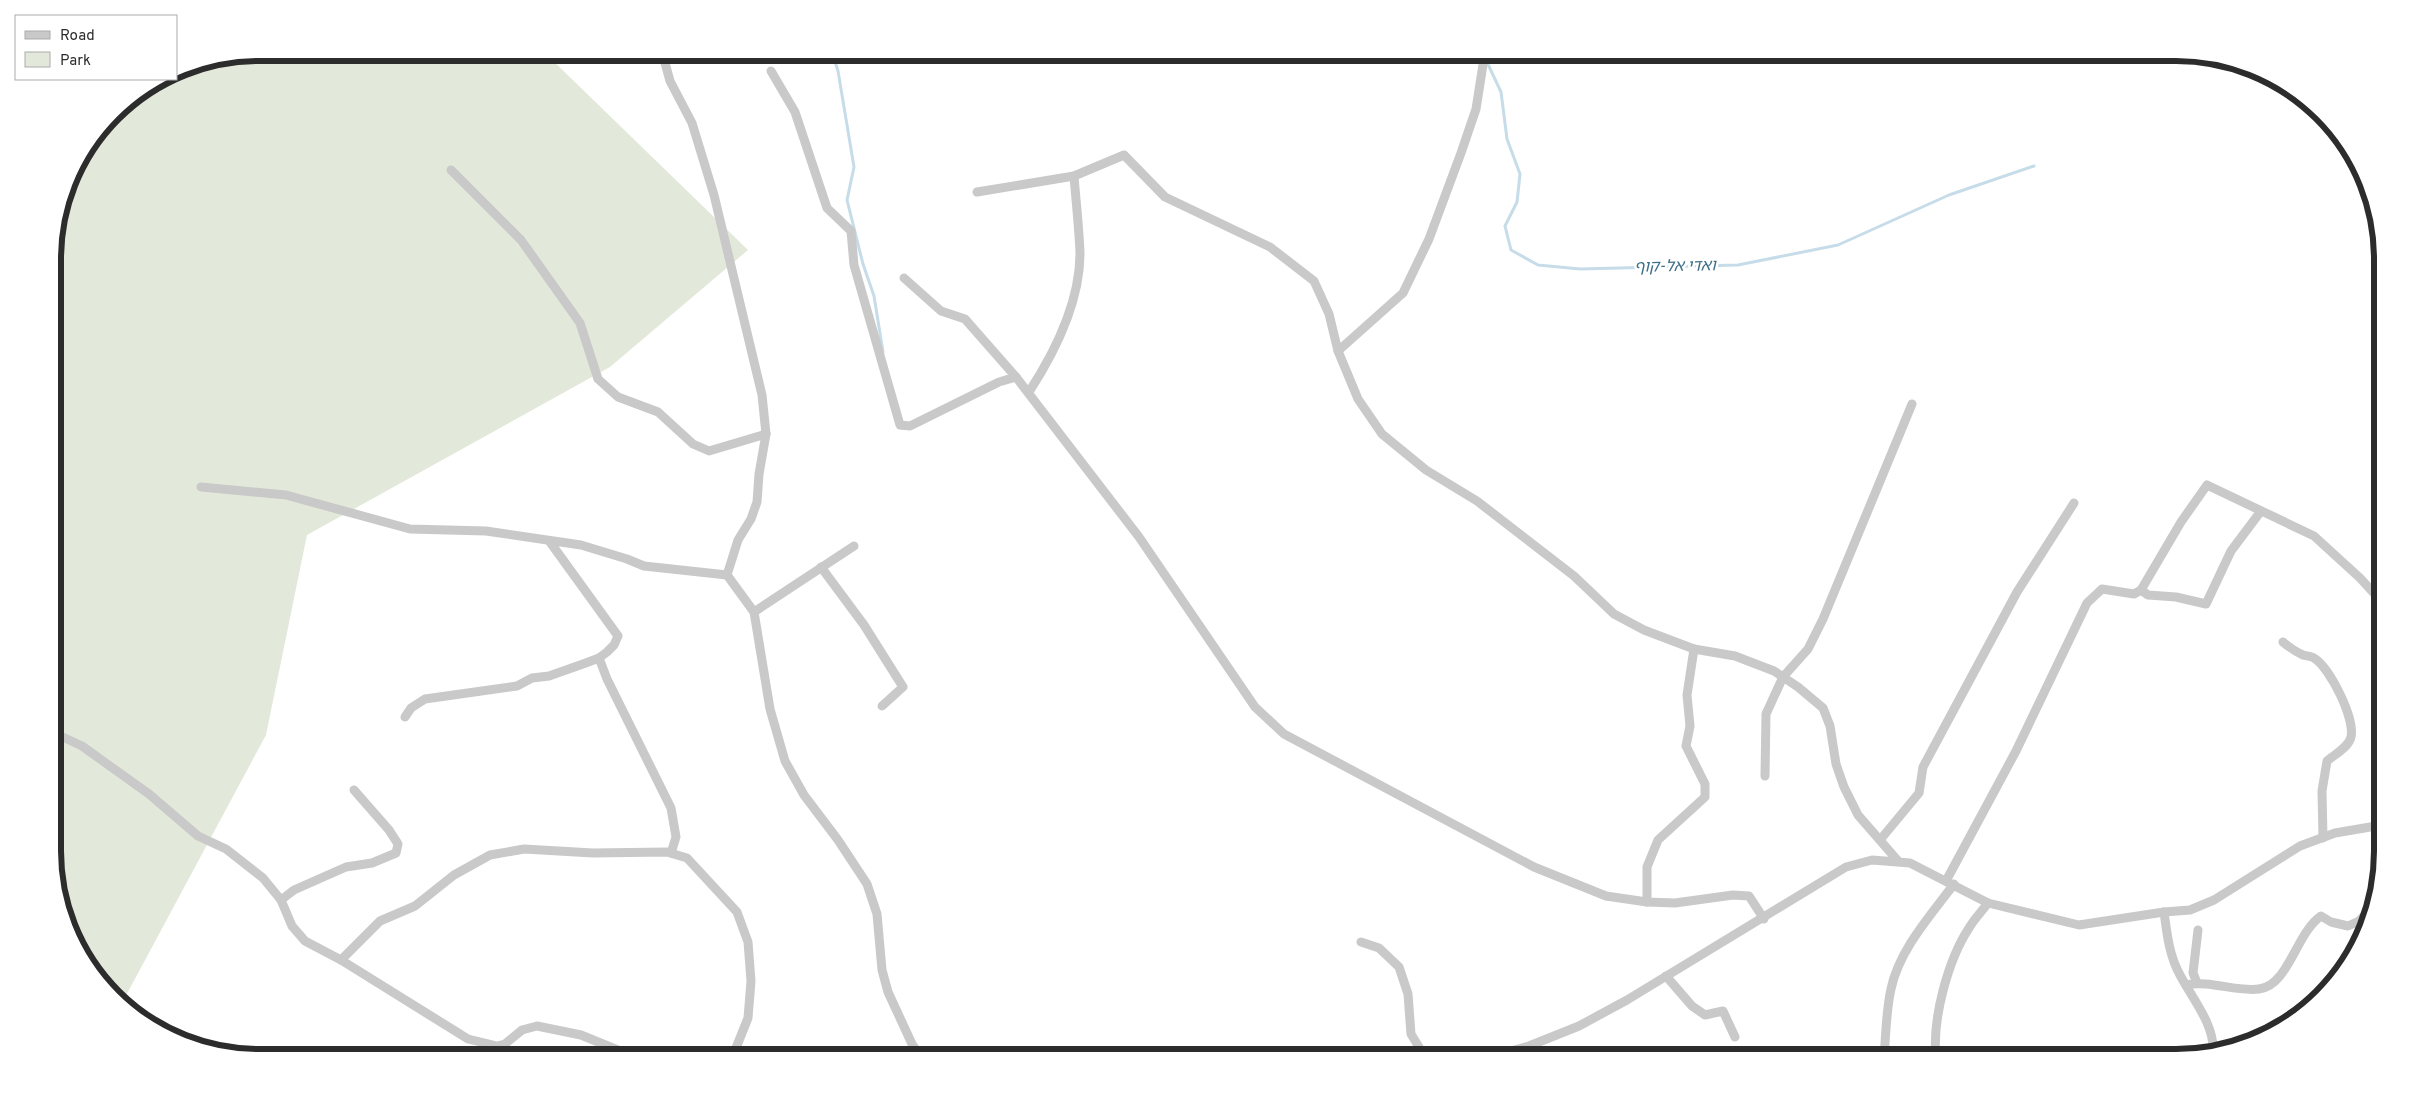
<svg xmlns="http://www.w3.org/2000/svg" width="2435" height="1110" font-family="Overpass,'Noto Sans Hebrew',sans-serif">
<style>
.green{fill:#e3e9da}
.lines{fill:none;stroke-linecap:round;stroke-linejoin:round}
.stream{stroke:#c6dce9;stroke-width:3}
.street{stroke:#c9c9c9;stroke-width:9}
.labels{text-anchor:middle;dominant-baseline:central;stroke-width:5;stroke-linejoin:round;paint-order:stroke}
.water-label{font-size:16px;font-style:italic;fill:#3e6f8a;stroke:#fff}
.rim{fill:none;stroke:#2c2c2c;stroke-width:6}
</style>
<rect width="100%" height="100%" fill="#fff"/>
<polygon class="green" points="259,52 545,53 748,250 610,367 307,535 266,735 122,1003 95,977 68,930 54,878 53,245 74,168 123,104 163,79 176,79 176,70 180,68"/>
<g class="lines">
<g class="stream">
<polyline points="832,52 838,71 854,167 847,200 863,264 874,296 883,352"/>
<polyline points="1486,60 1501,92 1507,139 1520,174 1517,202 1505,226 1511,250 1538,265 1580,269 1738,265 1838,245 1949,195 2034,166"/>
</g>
<g class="street">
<polyline points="662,52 670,81 692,123 714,195 762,395 766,434 759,474 757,502 751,519 738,540 727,575 754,612 770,709 785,761 804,795 838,840 867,884 877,914 882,970 888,992 912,1044 921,1057"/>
<polyline points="771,71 795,112 827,208 851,231 854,265 900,425 910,426 999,382 1016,377 1139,537 1255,707 1284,734 1534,867 1606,896 1647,902 1675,903 1733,895 1749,896 1764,919"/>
<polyline points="451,170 521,240 580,323 598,379 618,397 658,412 693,444 709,451 766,434"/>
<polyline points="977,192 1074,176 1124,155 1165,197 1270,247 1314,281 1329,314 1338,351 1358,399 1382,434 1426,470 1477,501 1574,576 1614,614 1644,630 1694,649 1735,656 1774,671 1798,687 1823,708 1830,726 1836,764 1844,787 1858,815 1898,861"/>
<polyline points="904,278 941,311 965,319 1016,377"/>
<polyline points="1338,351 1403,293 1429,239 1461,153 1476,109 1485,52"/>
<path d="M 1029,392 C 1055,352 1080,301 1080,253 C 1079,227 1076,202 1074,176"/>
<polyline points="201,487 286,495 410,529 486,531 581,545 627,559 644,566 727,575"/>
<polyline points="821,567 864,625 903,687 882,706"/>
<polyline points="2141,590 2148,595 2176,597 2206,604 2231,551 2261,511"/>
<polyline points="754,612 854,546"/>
<path d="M 2283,642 C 2289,647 2296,652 2303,655 C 2306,656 2311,656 2314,658 C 2330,668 2355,718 2351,737 C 2349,747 2334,755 2327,761 L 2322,791 L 2323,838"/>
<polyline points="599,658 607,679 671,808 676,837 671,853"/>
<polyline points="405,717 411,708 425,699 517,686 532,678 549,676 583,664 599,658 607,652 614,645 618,636 550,542"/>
<polyline points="54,733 82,746 149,794 198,836 226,849 263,878 281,900 294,890 346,867 372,863 396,853 398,844 389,830 354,790"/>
<polyline points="1765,776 1766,714 1783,677 1808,649 1823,619 1912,404"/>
<polyline points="1880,840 1919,793 1923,767 2017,592 2074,503"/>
<polyline points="1946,881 2016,751 2087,603 2102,589 2134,594 2141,590 2181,522 2207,485 2314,536 2360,578 2382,602"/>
<polyline points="281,900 292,926 305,941 341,960 468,1039 497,1046 505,1044 522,1030 537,1026 581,1035 635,1057"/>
<polyline points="1647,902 1647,867 1658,840 1705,797 1705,784 1686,746 1690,726 1687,695 1694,649"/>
<path d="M 2164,912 C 2167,934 2169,955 2180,975 C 2192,998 2215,1025 2213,1052"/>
<polyline points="1361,942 1379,948 1399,967 1408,994 1411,1034 1425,1057"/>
<polyline points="341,960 380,921 415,906 454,875 490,855 524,849 593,853 667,852 687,858 737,912 748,942 751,981 748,1018 736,1048 730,1057"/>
<polyline points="1666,976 1692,1006 1705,1015 1723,1011 1735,1037"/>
<polyline points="2197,983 2193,973 2198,930"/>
<path d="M 2186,985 C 2211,980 2235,992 2259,989 C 2289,985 2296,933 2321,916 L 2331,922 L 2348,926 L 2359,921 L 2371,909"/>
<polyline points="1065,1057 1074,1053 1086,1057"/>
<polyline points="1489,1057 1529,1046 1579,1026 1627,1000 1846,867 1872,860 1910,863 1988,903 2079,925 2164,912 2190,910 2214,900 2300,846 2335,833 2382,825"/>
<path d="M 1884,1057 C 1886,1034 1886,1011 1891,989 C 1899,950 1931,915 1954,884"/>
<path d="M 1936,1057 C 1932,1019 1948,960 1969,928 C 1974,919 1982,911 1988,903"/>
</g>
</g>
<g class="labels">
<g class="water-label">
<text transform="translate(1675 267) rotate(-1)">ואדי אל-קוף</text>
</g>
</g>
<path d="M0 0H2435V1110H0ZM259 61H2176A198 198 0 0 1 2374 259V851A198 198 0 0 1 2176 1049H259A198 198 0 0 1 61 851V259A198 198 0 0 1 259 61Z" fill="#fff" fill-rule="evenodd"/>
<path class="rim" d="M259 61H2176A198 198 0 0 1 2374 259V851A198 198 0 0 1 2176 1049H259A198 198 0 0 1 61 851V259A198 198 0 0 1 259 61Z"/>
<rect x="15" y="15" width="162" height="65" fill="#ffffff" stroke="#ababab"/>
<rect x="25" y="31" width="25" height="8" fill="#c9c9c9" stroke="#ababab"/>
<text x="60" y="40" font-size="15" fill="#2c2c2c">Road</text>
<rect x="25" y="52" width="25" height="15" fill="#e3e9da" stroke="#ababab"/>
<text x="60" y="65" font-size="15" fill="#2c2c2c">Park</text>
</svg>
